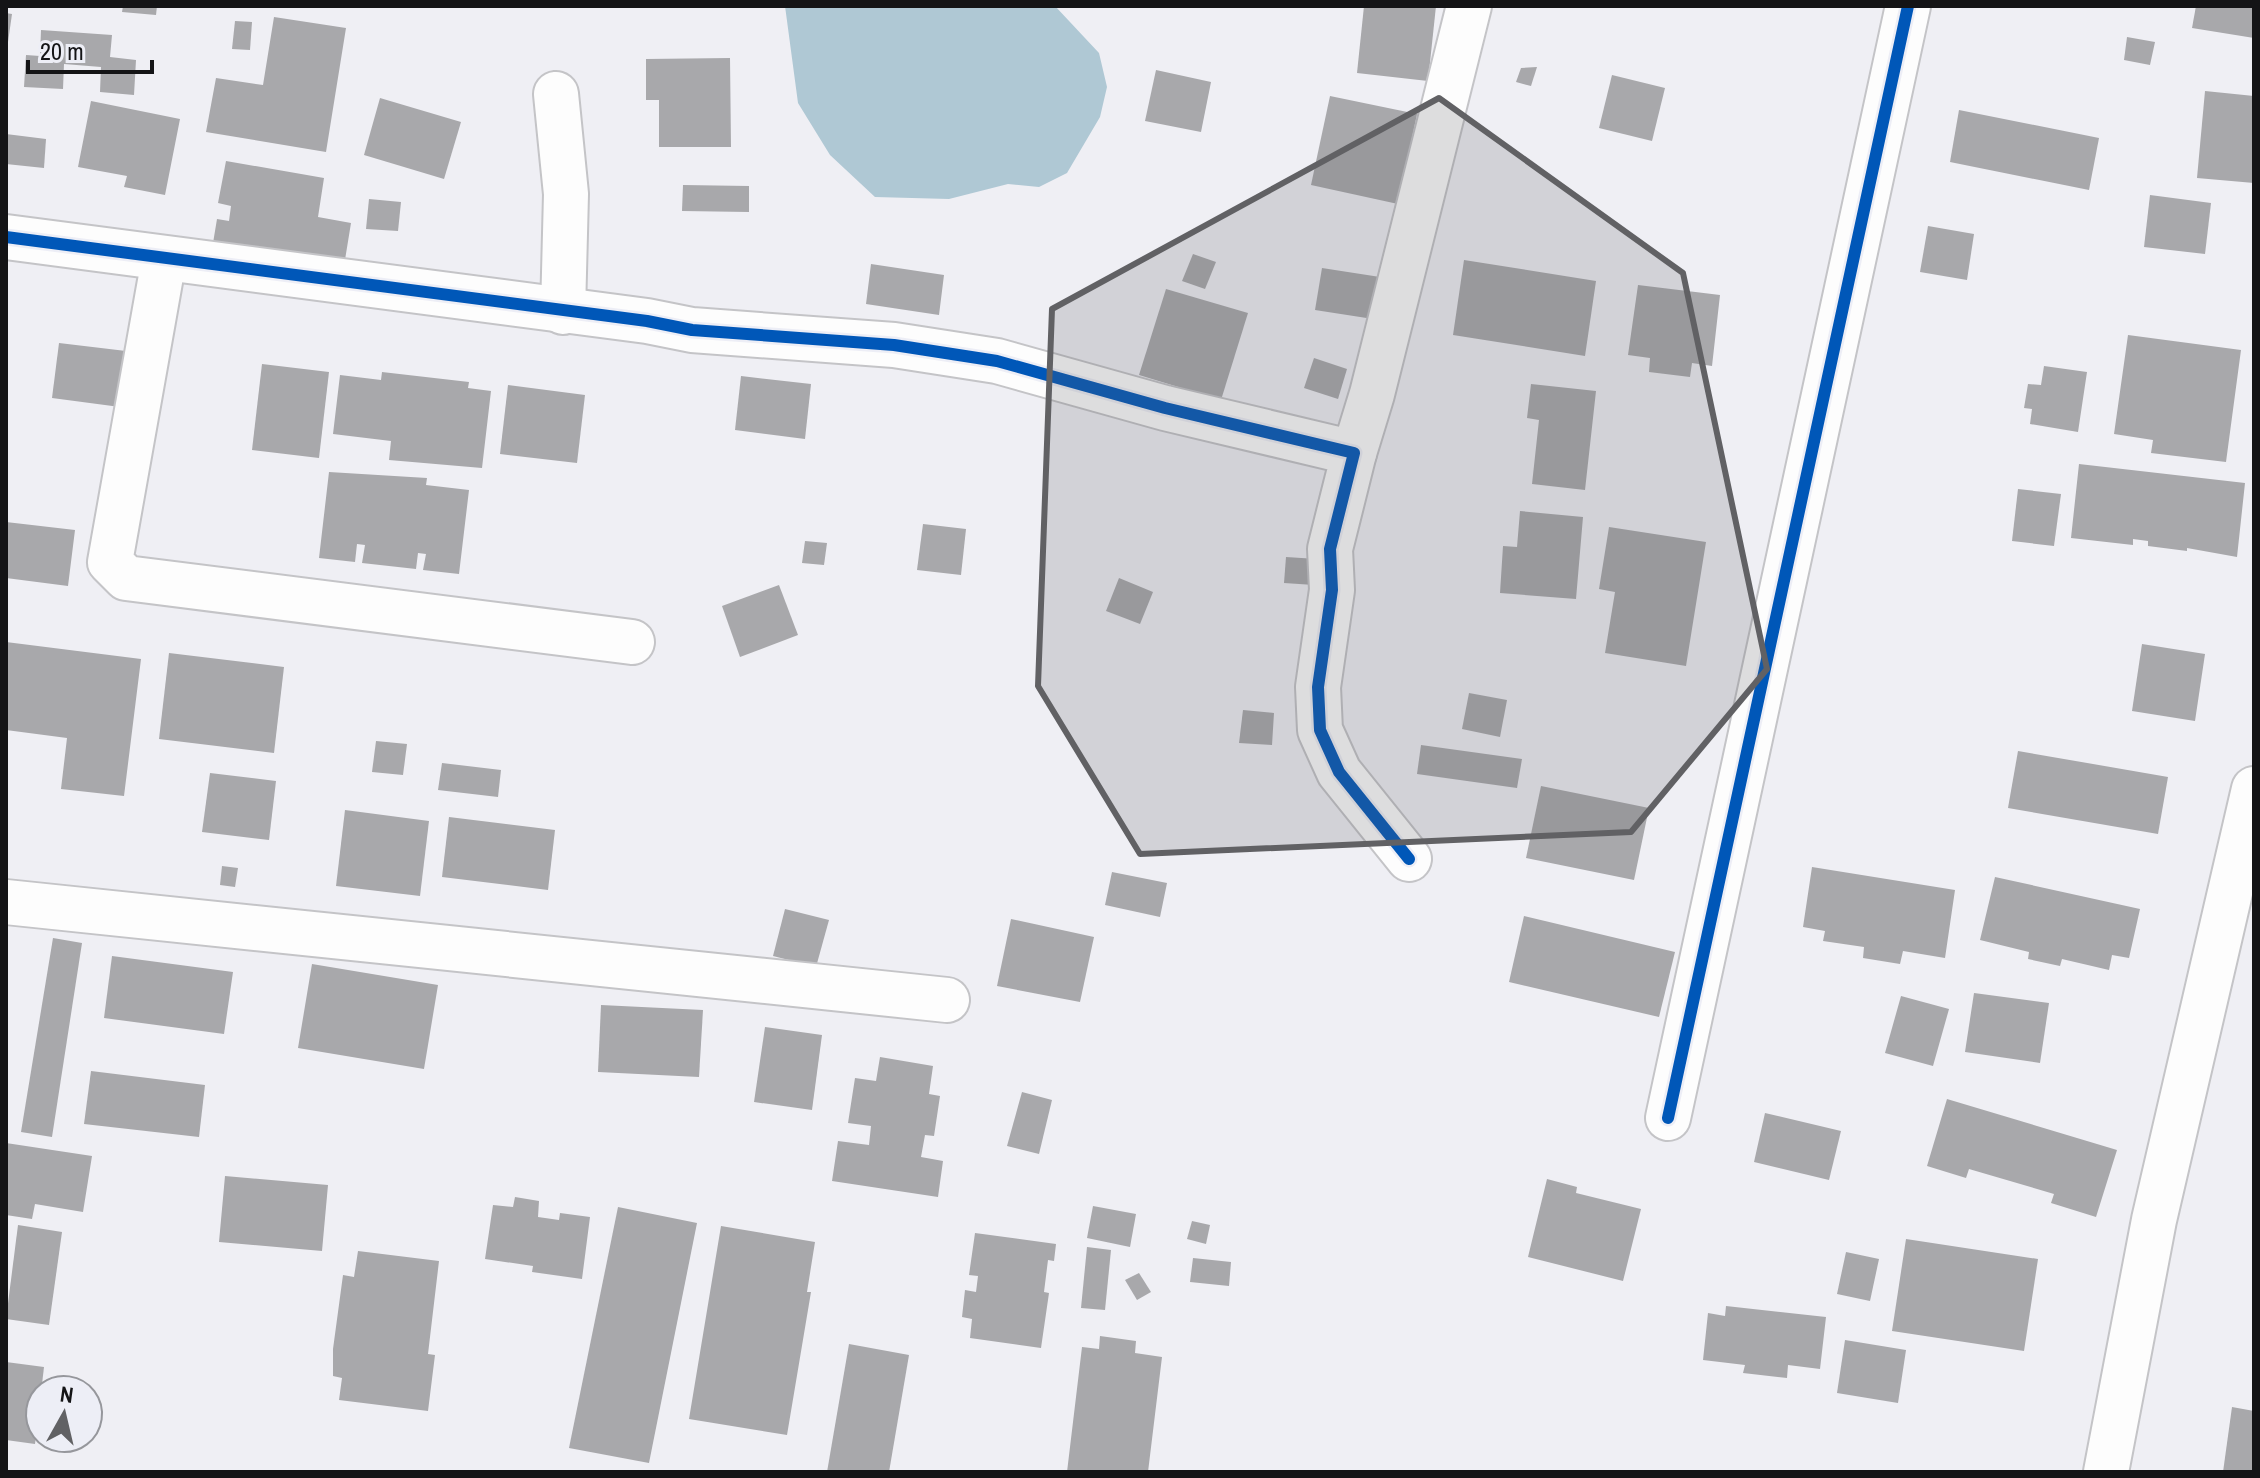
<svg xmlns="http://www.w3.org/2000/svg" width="2260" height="1478" font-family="'Archivo Narrow',sans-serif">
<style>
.water{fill:#afc8d4}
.building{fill:#a8a8ab}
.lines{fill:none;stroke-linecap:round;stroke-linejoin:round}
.minor-casing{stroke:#c4c4c7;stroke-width:48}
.minor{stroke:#fdfdfd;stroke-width:44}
.cycleway-casing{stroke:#edeef6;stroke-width:17}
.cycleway{stroke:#0057b8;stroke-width:12}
.marked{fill:#616164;fill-opacity:0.2;stroke:#616164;stroke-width:6;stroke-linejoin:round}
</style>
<rect width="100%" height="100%" fill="#efeff4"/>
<polygon class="water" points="785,6 1055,6 1099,53 1107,87 1100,117 1067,173 1039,187 1008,184 949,199 875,197 830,155 798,103"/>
<g class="building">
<polygon points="123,6 157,6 156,15 122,12"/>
<polygon points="1364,6 1436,6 1428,81 1357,73"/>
<polygon points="2196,6 2254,6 2254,38 2192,28"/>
<polygon points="6,13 12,14 8,42 6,42"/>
<polygon points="274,17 346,28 326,152 206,132 216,78 263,85"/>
<polygon points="235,21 252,22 250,50 232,49"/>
<polygon points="41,30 112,35 110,57 136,60 134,95 100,92 101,67 64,64 63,89 24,87 26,55 40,56"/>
<polygon points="2127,37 2155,42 2150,65 2124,60"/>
<polygon points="730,58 731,147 659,147 659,100 646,100 646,59"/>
<polygon points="1537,67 1531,86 1516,82 1521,68"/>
<polygon points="1156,70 1211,82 1201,132 1145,121"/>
<polygon points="1612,75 1665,88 1652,141 1599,128"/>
<polygon points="2205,91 2254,96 2254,183 2197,178"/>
<polygon points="1330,96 1417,114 1398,204 1311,185"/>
<polygon points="380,98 461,122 444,179 364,155"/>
<polygon points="91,101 180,119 165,195 124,187 127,176 78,167"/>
<polygon points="1959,110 2099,138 2089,190 1950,162"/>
<polygon points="6,134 46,139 44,168 6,164"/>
<polygon points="226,161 324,178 318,217 351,223 344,266 213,243 217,219 229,221 231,206 218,203"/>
<polygon points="683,185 749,186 749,212 682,211"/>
<polygon points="2150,195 2211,203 2205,254 2144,247"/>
<polygon points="369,199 401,202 398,231 366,229"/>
<polygon points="1928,226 1974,234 1967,280 1920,272"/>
<polygon points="1193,254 1216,262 1205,289 1182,281"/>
<polygon points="1464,260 1596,281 1585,356 1453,335"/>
<polygon points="871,264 944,275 939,315 866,304"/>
<polygon points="1322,268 1380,277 1373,319 1315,310"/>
<polygon points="1638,285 1720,295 1712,366 1692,363 1690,377 1649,372 1650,358 1628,355"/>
<polygon points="1166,289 1248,313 1221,400 1139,375"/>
<polygon points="2128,335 2241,350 2226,462 2151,453 2153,440 2114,434"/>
<polygon points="59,343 126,351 120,407 52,398"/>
<polygon points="1314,358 1347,369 1338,399 1304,388"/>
<polygon points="262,364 329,372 319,458 252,450"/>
<polygon points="2044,366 2087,372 2078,432 2030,424 2032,409 2024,408 2028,384 2041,385"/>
<polygon points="382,372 469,382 468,388 491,391 482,468 389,460 391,441 333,434 340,375 381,380"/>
<polygon points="741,376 811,384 805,439 735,430"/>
<polygon points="1531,384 1596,391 1585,490 1532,484 1539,420 1527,418"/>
<polygon points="508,385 585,395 577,463 500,454"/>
<polygon points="2079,464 2245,483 2237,557 2187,548 2187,551 2148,546 2148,541 2133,539 2133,545 2071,538"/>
<polygon points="329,472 427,478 426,485 469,490 459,574 423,570 426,554 418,553 416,569 362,563 365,545 357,544 355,562 319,558"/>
<polygon points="2018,489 2061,494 2054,546 2012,541"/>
<polygon points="1520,511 1583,517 1576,599 1500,593 1503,546 1517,547"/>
<polygon points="6,522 75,530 68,586 6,578"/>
<polygon points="923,524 966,529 961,575 917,570"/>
<polygon points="1609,527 1706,542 1686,666 1605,653 1615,592 1599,589"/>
<polygon points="805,541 827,543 824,565 802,563"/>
<polygon points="1286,557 1317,559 1314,585 1284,583"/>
<polygon points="1119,578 1153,592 1140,624 1106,611"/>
<polygon points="779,585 798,635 740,657 722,606"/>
<polygon points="6,642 141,659 124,796 61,789 67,738 6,730"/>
<polygon points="2142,644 2205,654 2195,721 2132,711"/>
<polygon points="169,653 284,667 274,753 159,739"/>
<polygon points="1469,693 1507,700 1500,737 1462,729"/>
<polygon points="1243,710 1274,713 1272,745 1239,743"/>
<polygon points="376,741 407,744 403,775 372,772"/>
<polygon points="1421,745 1522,759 1517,788 1417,774"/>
<polygon points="2018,751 2168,777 2158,834 2008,808"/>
<polygon points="442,763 501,770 498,797 438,790"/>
<polygon points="210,773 276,781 269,840 202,832"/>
<polygon points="1541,786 1649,808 1634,880 1526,858"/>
<polygon points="345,810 429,821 420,896 336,886"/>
<polygon points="449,817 555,830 548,890 442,877"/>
<polygon points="222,866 238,868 235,887 220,885"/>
<polygon points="1812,867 1955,890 1945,958 1903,951 1900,964 1863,958 1864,947 1823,941 1825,931 1803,927"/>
<polygon points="1112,872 1167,883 1160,917 1105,905"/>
<polygon points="1995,877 2140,909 2129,958 2112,955 2109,970 2062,959 2060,966 2028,959 2029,952 1980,940"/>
<polygon points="785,909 829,920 816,967 773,956"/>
<polygon points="1524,916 1675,952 1659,1017 1509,982"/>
<polygon points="1011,919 1094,937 1080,1002 997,986"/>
<polygon points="53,938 82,943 52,1137 21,1132"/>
<polygon points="112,956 233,972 224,1034 104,1018"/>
<polygon points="312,964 438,985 424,1069 298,1048"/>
<polygon points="1974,993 2049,1003 2040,1063 1965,1052"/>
<polygon points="1901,996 1949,1009 1933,1066 1885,1053"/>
<polygon points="601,1005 703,1010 699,1077 598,1072"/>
<polygon points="765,1027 822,1035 812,1110 754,1102"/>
<polygon points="880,1057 933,1066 929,1094 940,1096 934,1136 925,1135 921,1157 943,1161 938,1197 832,1181 838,1141 869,1145 871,1126 848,1123 855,1078 876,1081"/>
<polygon points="91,1071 205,1085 199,1137 84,1124"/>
<polygon points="1022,1092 1052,1100 1039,1154 1007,1146"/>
<polygon points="1947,1099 2117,1150 2096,1217 2051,1203 2054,1194 1969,1169 1966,1178 1927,1166"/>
<polygon points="1765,1113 1841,1131 1829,1180 1754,1162"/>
<polygon points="6,1143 92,1156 83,1212 35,1204 32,1219 6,1215"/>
<polygon points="225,1176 328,1185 322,1251 219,1242"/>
<polygon points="1547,1179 1577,1187 1576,1193 1641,1209 1623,1281 1528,1257"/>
<polygon points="515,1197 539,1201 538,1217 559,1220 560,1213 590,1217 582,1279 532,1272 533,1266 485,1259 493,1205 513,1207"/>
<polygon points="1093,1206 1136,1214 1130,1247 1087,1238"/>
<polygon points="618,1207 697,1223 649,1463 569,1448"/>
<polygon points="1192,1221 1210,1225 1206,1244 1187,1239"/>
<polygon points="18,1225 62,1232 49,1325 6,1319"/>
<polygon points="721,1226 815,1242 807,1292 811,1292 787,1435 689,1419"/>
<polygon points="975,1233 1056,1244 1054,1261 1048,1260 1044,1292 1049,1293 1041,1348 970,1338 972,1319 962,1317 965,1290 976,1292 978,1276 969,1275"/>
<polygon points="1906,1239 2038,1259 2024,1351 1892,1331"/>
<polygon points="1087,1247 1111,1250 1105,1310 1081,1308"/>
<polygon points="358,1251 439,1261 428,1354 435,1355 428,1411 339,1400 342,1378 333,1376 333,1349 343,1275 354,1277"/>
<polygon points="1846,1252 1879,1259 1870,1301 1837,1294"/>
<polygon points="1193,1258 1231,1262 1229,1286 1190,1282"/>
<polygon points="1139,1273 1151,1292 1137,1300 1125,1280"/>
<polygon points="1726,1306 1826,1317 1820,1369 1788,1365 1787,1378 1743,1373 1745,1365 1703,1360 1708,1313 1725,1316"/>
<polygon points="1100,1336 1136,1341 1135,1353 1162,1357 1148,1472 1067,1472 1082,1347 1099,1349"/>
<polygon points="1845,1340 1906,1350 1898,1403 1837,1393"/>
<polygon points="849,1344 909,1355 889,1472 827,1472"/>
<polygon points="6,1362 44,1367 35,1444 6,1440"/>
<polygon points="2232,1407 2254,1411 2254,1472 2223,1472"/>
</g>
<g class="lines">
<g class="minor-casing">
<g id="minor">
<polyline points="556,94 566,194 563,312"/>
<polyline points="6,237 647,321 692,330 894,345 997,361 1165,408 1354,453 1330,549 1332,590 1318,687 1320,730 1339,772 1409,859"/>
<polyline points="164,259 110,562 126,578 632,642"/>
<polyline points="1354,453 1372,394 1469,6"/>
<polyline points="6,902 947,1000"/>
<polyline points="1668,1118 1908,6"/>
<polyline points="2106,1472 2154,1220 2254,789"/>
</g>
</g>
<use href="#minor" class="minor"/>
<g class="cycleway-casing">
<g id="cycleway">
<polyline points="6,237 647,321 692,330 894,345 997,361 1165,408 1354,453 1330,549 1332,590 1318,687 1320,730 1339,772 1409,859"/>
<polyline points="1668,1118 1908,6"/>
</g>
</g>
<use href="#cycleway" class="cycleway"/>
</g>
<path class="marked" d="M 1439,98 L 1683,273 L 1767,669 L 1631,832 L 1140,854 L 1038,686 L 1052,309 Z"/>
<rect width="2260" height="1478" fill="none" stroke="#141416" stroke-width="16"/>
<g transform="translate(64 1414) rotate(8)"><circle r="38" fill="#edeef6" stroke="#96979c" stroke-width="2"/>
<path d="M0-6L14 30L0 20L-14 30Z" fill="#616164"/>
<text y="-12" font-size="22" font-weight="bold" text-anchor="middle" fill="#141416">N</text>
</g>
<path d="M28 60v12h124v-12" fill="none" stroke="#141416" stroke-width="4"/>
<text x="40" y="60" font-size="24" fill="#141416" stroke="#edeef6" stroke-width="6" paint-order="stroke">20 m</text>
</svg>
